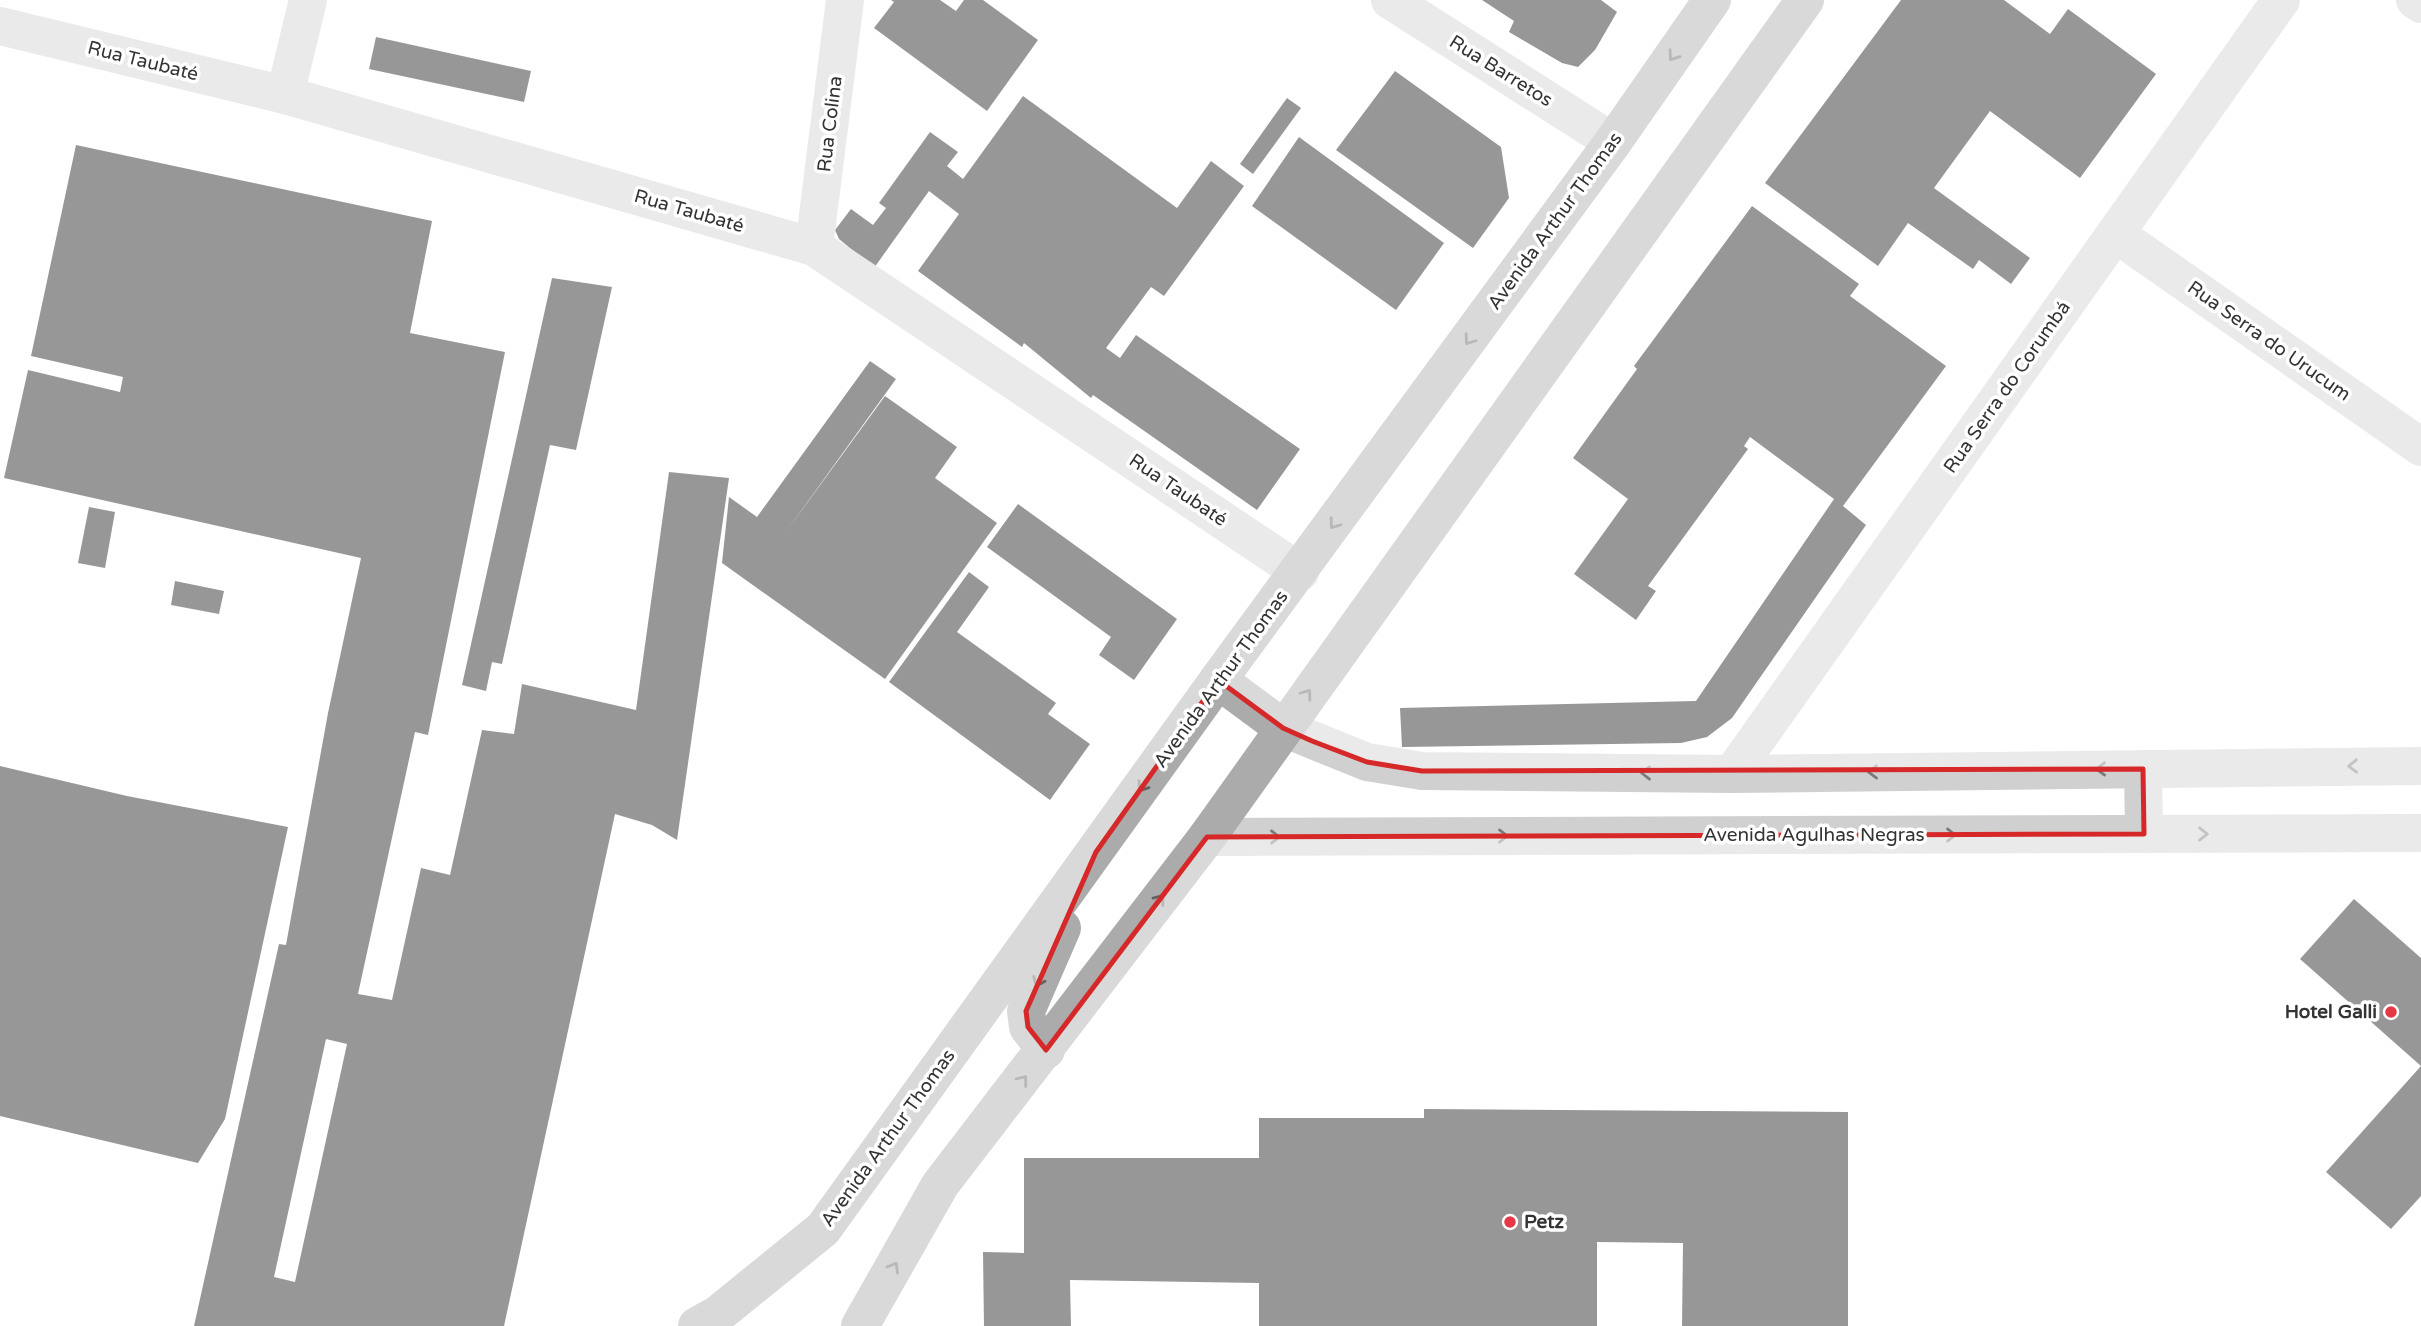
<svg xmlns="http://www.w3.org/2000/svg" width="2421" height="1326" font-family="'Varela Round',sans-serif">
<style>
.building{fill:#1a1a1a;fill-rule:evenodd}
.lines{fill:none;stroke-linecap:round;stroke-linejoin:round}
.minor{stroke:#d0d0d0;stroke-width:38}
.major{stroke:#ababab;stroke-width:38}
.oneway{stroke:#636363}
.oneway2{stroke:#7a7a7a}
.marked{fill:none;stroke:#d62828;stroke-width:5;stroke-linejoin:round}
.poi-dot{fill:#e63946;stroke:#fff;stroke-width:2.5}
.labels{text-anchor:middle;dominant-baseline:central;stroke-width:7;stroke-linejoin:round;paint-order:stroke}
.street-label{font-size:19px;fill:#333;stroke:#fff}
.poi-label{font-size:19px;font-weight:bold;fill:#333;stroke:#fff;text-anchor:end}
</style>
<rect width="100%" height="100%" fill="#fff"/>
<g class="building">
<polygon points="891,0 940,0 956,11 964,0 983,0 1038,40 987,111 874,28 894,2"/>
<polygon points="1482,0 1601,0 1617,12 1595,50 1578,67 1562,63 1509,32 1514,21"/>
<polygon points="1901,0 2004,0 2050,34 2068,9 2156,74 2080,178 1990,111 1934,188 2030,258 2011,284 1979,260 1973,269 1908,223 1878,266 1765,183"/>
<polygon points="376,37 531,71 524,102 369,69"/>
<polygon points="1395,71 1501,147 1509,198 1473,248 1336,150"/>
<polygon points="1023,96 1177,208 1211,161 1244,186 1164,296 1151,287 1106,348 1120,358 1136,335 1300,449 1257,510 1093,395 1091,398 1024,343 1022,347 918,271 959,214 929,191 874,268 839,239 835,230 851,209 873,225 886,208 879,203 930,132 958,152 947,166 963,179"/>
<polygon points="1287,98 1301,108 1253,174 1240,164"/>
<polygon points="1299,137 1444,243 1396,310 1252,206"/>
<path d="M 76,145 L 432,221 L 410,333 L 505,352 L 428,735 L 415,732 L 358,994 L 392,1000 L 421,868 L 450,875 L 482,730 L 514,734 L 522,684 L 636,710 L 669,472 L 729,478 L 677,840 L 652,825 L 615,814 L 504,1326 L 194,1326 L 279,944 L 286,945 L 328,713 L 361,558 L 4,478 L 28,370 L 120,392 L 123,377 L 31,356 ZM 326,1039 L 347,1044 L 295,1282 L 274,1277 Z"/>
<polygon points="1752,206 1859,284 1850,296 1946,366 1843,506 1866,525 1732,718 1707,737 1681,743 1402,747 1400,708 1696,701 1834,499 1750,437 1744,446 1748,449 1648,586 1656,591 1636,620 1574,574 1628,499 1573,458 1637,369 1634,366"/>
<polygon points="552,278 612,287 576,450 550,445 502,664 492,662 486,691 462,685"/>
<polygon points="870,361 896,379 783,536 885,396 957,447 935,478 997,523 885,679 722,563 729,497 757,517"/>
<polygon points="1018,504 1177,619 1134,680 1099,655 1111,637 987,547"/>
<polygon points="89,507 115,512 105,568 78,563"/>
<polygon points="969,572 989,587 957,632 1056,703 1048,714 1090,744 1050,800 889,682"/>
<polygon points="175,581 224,591 219,614 171,605"/>
<polygon points="0,766 127,796 288,827 225,1119 198,1163 0,1116"/>
<polygon points="2354,899 2421,958 2421,1066 2300,959"/>
<polygon points="2421,1066 2421,1196 2391,1229 2326,1172"/>
<polygon points="1424,1109 1848,1112 1848,1326 1682,1326 1683,1243 1597,1242 1597,1326 1259,1326 1259,1283 1070,1280 1071,1326 984,1326 983,1252 1024,1253 1024,1158 1259,1158 1259,1118 1424,1118"/>
</g>
<g class="lines">
<g class="minor">
<polyline points="1390,0 1613,142"/>
<polyline points="2415,0 2421,4"/>
<polyline points="0,26 285,95 814,247 1300,572"/>
<polyline points="285,95 308,0"/>
<polyline points="2116,234 2421,447"/>
<polyline points="814,247 845,0"/>
<polyline points="1283,728 1367,762 1422,771 1732,774 2421,766"/>
<polyline points="2143,769 2144,834"/>
<polyline points="1732,774 2281,0"/>
<polyline points="1207,837 2421,833"/>
</g>
<g class="major">
<polyline points="1218,680 1283,728"/>
<polyline points="1046,1050 1028,1027 1026,1011 1062,928"/>
<polyline points="697,1326 717,1315 823,1229 1218,680 1613,142 1712,0"/>
<polyline points="860,1326 940,1185 1207,837 1805,0"/>
</g>
</g>
<defs><path id="oneway-chevron" d="M-2-3.5L2.5 0L-2 3.5" fill="none" stroke-width="1.6" stroke-linecap="round" stroke-linejoin="round" transform="scale(1.75)"/></defs>
<g class="oneway">
<use href="#oneway-chevron" transform="translate(1673 56) rotate(125)"/>
<use href="#oneway-chevron" transform="translate(1469 340) rotate(126)"/>
<use href="#oneway-chevron" transform="translate(1334 524) rotate(126)"/>
<use href="#oneway-chevron" transform="translate(1307 694) rotate(-54)"/>
<use href="#oneway-chevron" transform="translate(1142 787) rotate(125)"/>
<use href="#oneway-chevron" transform="translate(1160 899) rotate(-53)"/>
<use href="#oneway-chevron" transform="translate(1038 982) rotate(113)"/>
<use href="#oneway-chevron" transform="translate(1023 1080) rotate(-52)"/>
<use href="#oneway-chevron" transform="translate(894 1267) rotate(-60)"/>
</g>
<g class="oneway2">
<use href="#oneway-chevron" transform="translate(2353 766) rotate(179)"/>
<use href="#oneway-chevron" transform="translate(2101 769) rotate(179)"/>
<use href="#oneway-chevron" transform="translate(1873 772) rotate(179)"/>
<use href="#oneway-chevron" transform="translate(1646 773) rotate(-180)"/>
<use href="#oneway-chevron" transform="translate(2203 834)"/>
<use href="#oneway-chevron" transform="translate(1951 835)"/>
<use href="#oneway-chevron" transform="translate(1503 836)"/>
<use href="#oneway-chevron" transform="translate(1275 837)"/>
</g>
<path d="M0 0H2421V1326H0ZM 1218,680 L 1283,728 L 1312,741 L 1367,762 L 1422,771 L 2143,769 L 2144,834 L 1207,837 L 1046,1050 L 1028,1027 L 1026,1011 L 1096,852 Z" fill="#fff" fill-opacity=".55" fill-rule="evenodd"/>
<path class="marked" d="M 1218,680 L 1283,728 L 1312,741 L 1367,762 L 1422,771 L 2143,769 L 2144,834 L 1207,837 L 1046,1050 L 1028,1027 L 1026,1011 L 1096,852 Z"/>
<g class="poi-dot">
<circle cx="2391" cy="1012" r="7"/>
<circle cx="1510" cy="1222" r="7"/>
</g>
<g class="labels">
<g class="street-label">
<text transform="translate(143 61) rotate(14)">Rua Taubaté</text>
<text transform="translate(1501 71) rotate(32)">Rua Barretos</text>
<text transform="translate(830 124) rotate(-83)">Rua Colina</text>
<text transform="translate(689 211) rotate(16)">Rua Taubaté</text>
<text transform="translate(1555 221) rotate(-54)">Avenida Arthur Thomas</text>
<text transform="translate(2269 341) rotate(35)">Rua Serra do Urucum</text>
<text transform="translate(2007 387) rotate(-55)">Rua Serra do Corumbá</text>
<text transform="translate(1178 490) rotate(34)">Rua Taubaté</text>
<text transform="translate(1221 679) rotate(-54)">Avenida Arthur Thomas</text>
<text x="1814" y="835">Avenida Agulhas Negras</text>
<text transform="translate(888 1138) rotate(-54)">Avenida Arthur Thomas</text>
</g>
<g class="poi-label">
<text x="2377" y="1012">Hotel Galli</text>
<text x="1524" y="1222" text-anchor="start">Petz</text>
</g>
</g>
</svg>
